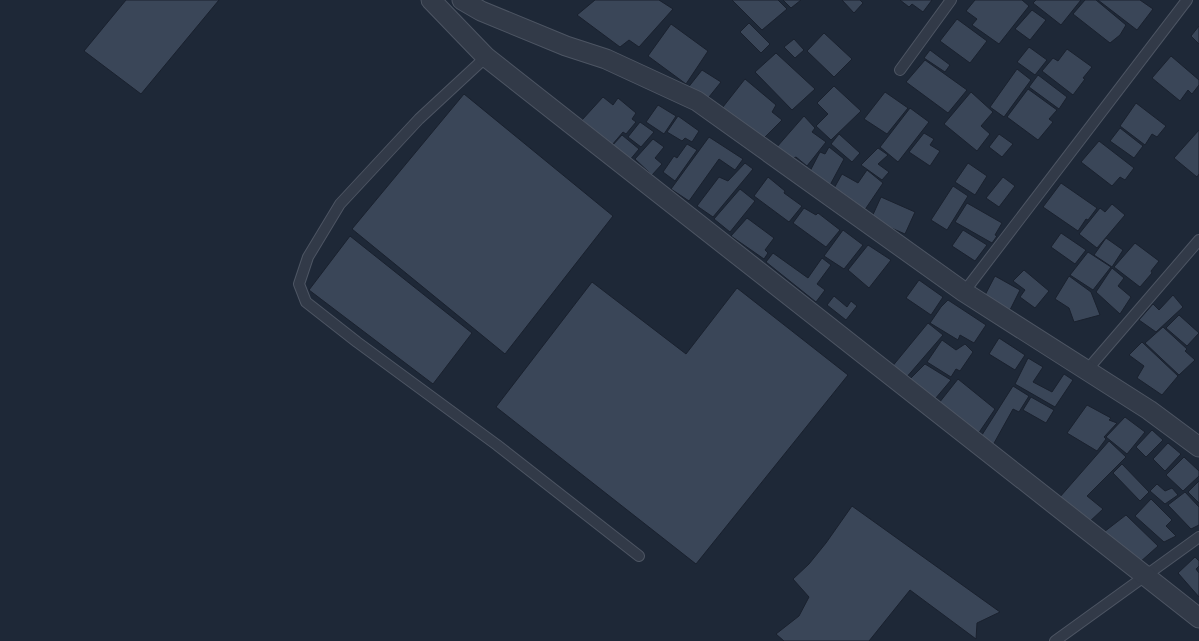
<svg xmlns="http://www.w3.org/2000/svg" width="1199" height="641" font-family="'Open Sans',sans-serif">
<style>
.building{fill:#3a4658;stroke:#1a212e}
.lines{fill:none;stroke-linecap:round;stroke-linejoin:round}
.lane-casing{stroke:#4d5563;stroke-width:12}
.street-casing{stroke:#4d5563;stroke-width:21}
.lane{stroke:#323a48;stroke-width:10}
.street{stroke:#323a48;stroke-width:19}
</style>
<rect width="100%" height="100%" fill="#1e2837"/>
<g class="building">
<polygon points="126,0 219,0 141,94 84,51"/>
<polygon points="595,0 659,0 673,9 639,47 629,40 620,47 577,15"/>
<polygon points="732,0 778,0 787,9 762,30"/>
<polygon points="783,0 801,0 791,8"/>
<polygon points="842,0 860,0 863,3 854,13"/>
<polygon points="900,0 932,0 923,12 912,4 909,7"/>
<polygon points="975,0 1022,0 1029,6 999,44 972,25 977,19 966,11"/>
<polygon points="1036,0 1081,0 1061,25 1033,3"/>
<polygon points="1085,0 1096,0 1126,25 1120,35 1110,43 1073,14"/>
<polygon points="1098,0 1140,0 1153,9 1137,30"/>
<polygon points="1032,10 1046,20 1030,40 1015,29"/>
<polygon points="957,19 987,41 970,63 940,41"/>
<polygon points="749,23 770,44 761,53 740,32"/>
<polygon points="671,24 708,51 686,84 648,56"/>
<polygon points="1199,26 1199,44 1191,36"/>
<polygon points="824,33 852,59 834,77 807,51"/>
<polygon points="794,39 804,50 795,58 784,47"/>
<polygon points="1029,47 1047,60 1035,75 1017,62"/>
<polygon points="1067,49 1092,67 1083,78 1085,79 1073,95 1042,71 1053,58 1058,61"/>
<polygon points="930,50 950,65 945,72 924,58"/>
<polygon points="776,53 815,89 792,110 755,72"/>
<polygon points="1171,56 1199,80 1199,85 1192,94 1188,90 1180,101 1152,78"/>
<polygon points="925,60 967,90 948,113 906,82"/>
<polygon points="1017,69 1031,80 1004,117 990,107"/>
<polygon points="702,70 721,82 705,102 687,89"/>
<polygon points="1038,75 1067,97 1059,109 1029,87"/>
<polygon points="745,79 776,105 772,112 782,120 760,142 719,112"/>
<polygon points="834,86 861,111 831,140 816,126 828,114 817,103"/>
<polygon points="1028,89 1057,110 1049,119 1053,122 1038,140 1007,117"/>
<polygon points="885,92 908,108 887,134 864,119"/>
<polygon points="971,92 993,112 981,126 990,134 977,151 944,124"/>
<polygon points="464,94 613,216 505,354 352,229"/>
<polygon points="603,97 613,105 618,98 636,113 632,119 636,122 626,134 623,132 612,145 582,120"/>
<polygon points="1136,103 1166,126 1157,137 1152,134 1145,145 1120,126"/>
<polygon points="658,105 676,116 664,134 646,122"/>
<polygon points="910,108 929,122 898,162 880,147"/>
<polygon points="678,116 699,131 692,142 685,138 682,141 667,132"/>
<polygon points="804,116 815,128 812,132 826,142 807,166 796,157 792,159 776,148"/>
<polygon points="640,122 654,132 641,147 628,137"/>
<polygon points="1120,128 1143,146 1134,158 1110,141"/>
<polygon points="1199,130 1199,174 1197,177 1174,158"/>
<polygon points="924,133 934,139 930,145 940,151 930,166 909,152"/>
<polygon points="839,134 860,153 852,162 831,144"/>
<polygon points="999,134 1013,144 1002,157 989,147"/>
<polygon points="622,135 639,149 629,161 611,147"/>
<polygon points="709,137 743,159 735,170 719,159 689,201 671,189"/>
<polygon points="653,139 664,147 655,158 662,164 652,175 635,159"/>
<polygon points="1099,141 1134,168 1125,180 1120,177 1112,186 1081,162"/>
<polygon points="687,144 697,150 675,181 663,172 674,156 677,158"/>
<polygon points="829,147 844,159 830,185 808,175 820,152 825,154"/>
<polygon points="878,148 888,155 878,164 889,172 882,180 861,165"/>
<polygon points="745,163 753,169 713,217 697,206 719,177 728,181"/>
<polygon points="968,163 987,176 975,195 955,182"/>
<polygon points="867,170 883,183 862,214 832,192 842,174 858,183"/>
<polygon points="768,177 785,191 784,193 802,206 789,222 754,196"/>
<polygon points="1003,177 1015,186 999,207 986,198"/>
<polygon points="1061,183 1097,208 1088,220 1086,219 1078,231 1043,207"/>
<polygon points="953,186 968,196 947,230 931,220"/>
<polygon points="740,189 755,201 730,232 714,219"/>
<polygon points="881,197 915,212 905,234 871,219"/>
<polygon points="967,203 1002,223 995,235 997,236 992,243 955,222"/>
<polygon points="1112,204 1125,215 1097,248 1079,234 1100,208 1105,212"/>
<polygon points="804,208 816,215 818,213 840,230 826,247 793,223"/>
<polygon points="747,218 774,238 765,250 768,253 764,259 731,236"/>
<polygon points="843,230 863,245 844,269 824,256"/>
<polygon points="963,230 987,245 975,261 952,246"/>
<polygon points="1061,233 1086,250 1075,264 1051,247"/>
<polygon points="350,236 472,333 433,384 309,290"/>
<polygon points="1106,238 1123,250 1112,267 1094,255"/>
<polygon points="1135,243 1159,261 1151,271 1152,273 1140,287 1114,267"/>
<polygon points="868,245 891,260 869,288 848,270"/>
<polygon points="1088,252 1111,267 1093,290 1070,275"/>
<polygon points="773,253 808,278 822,258 831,265 817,284 825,290 816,302 766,262"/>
<polygon points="1112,268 1124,278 1118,286 1131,297 1120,314 1096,292"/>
<polygon points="1024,270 1049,291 1035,308 1020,297 1025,290 1013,281"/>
<polygon points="995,276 1020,290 1010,310 984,297"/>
<polygon points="1069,276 1091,292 1100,315 1074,322 1069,308 1055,299"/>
<polygon points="919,280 943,297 931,315 906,298"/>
<polygon points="592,282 686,354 737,288 848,375 696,564 496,407"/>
<polygon points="1173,295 1183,307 1156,332 1139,320 1153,304 1159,310"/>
<polygon points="834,296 847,307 851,301 857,306 846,320 827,305"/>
<polygon points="948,300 986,325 974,343 960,335 958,340 930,323 941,307"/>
<polygon points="1179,315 1199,333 1187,346 1166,328"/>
<polygon points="928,323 943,335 905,379 891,368"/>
<polygon points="1163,327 1187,349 1185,351 1195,360 1179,375 1145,343"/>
<polygon points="999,338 1025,355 1015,370 989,354"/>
<polygon points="942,340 956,350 965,344 973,352 960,371 956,369 951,377 927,362"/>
<polygon points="1142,342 1178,376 1162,395 1137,378 1144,366 1129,355"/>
<polygon points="1028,358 1043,367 1033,382 1052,392 1064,374 1073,380 1055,407 1015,384"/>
<polygon points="925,364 951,380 935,399 909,380"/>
<polygon points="958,379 995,409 978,434 939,403"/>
<polygon points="1013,386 1029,396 1019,412 1013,409 993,445 980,438"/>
<polygon points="1031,397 1054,410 1046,423 1023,410"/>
<polygon points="1087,405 1111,418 1109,420 1117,423 1104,437 1106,439 1097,451 1067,433"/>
<polygon points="1125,417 1145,432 1127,454 1106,437"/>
<polygon points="1152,430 1163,440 1146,457 1136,447"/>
<polygon points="1109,441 1126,457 1087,496 1103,509 1087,524 1059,498"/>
<polygon points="1168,443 1181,454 1165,471 1153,459"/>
<polygon points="1184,457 1199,471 1199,476 1183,491 1166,475"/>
<polygon points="1122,464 1149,492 1140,501 1113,473"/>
<polygon points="1199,481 1199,503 1188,492"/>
<polygon points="1157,484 1165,491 1172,488 1178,495 1165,504 1150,491"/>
<polygon points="1185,492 1199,507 1199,525 1191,529 1168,505"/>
<polygon points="1151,499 1172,520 1166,526 1176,536 1164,542 1135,516"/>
<polygon points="852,506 1000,612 977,623 976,639 910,590 869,641 784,641 776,634 799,616 809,597 793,579 809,564 826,543"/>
<polygon points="1126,515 1158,546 1139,563 1104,532"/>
<polygon points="1195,557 1199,561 1199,566 1196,569 1199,573 1199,597 1178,573"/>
</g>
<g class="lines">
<g class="lane-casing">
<g id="lane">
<polyline points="486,57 419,119 340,204 308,257 299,284 306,302 357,342 497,445 639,556"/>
<polyline points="900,70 951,0"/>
<polyline points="964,292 1187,0"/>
<polyline points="1087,370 1199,240"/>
<polyline points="1055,641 1199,537"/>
</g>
</g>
<g class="street-casing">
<g id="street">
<polyline points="431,0 486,57 1199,618"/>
<polyline points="462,0 481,11 566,46 606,59 697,101 964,292 1149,410 1199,447"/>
</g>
</g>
<use href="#lane" class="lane"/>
<use href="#street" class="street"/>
</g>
</svg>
